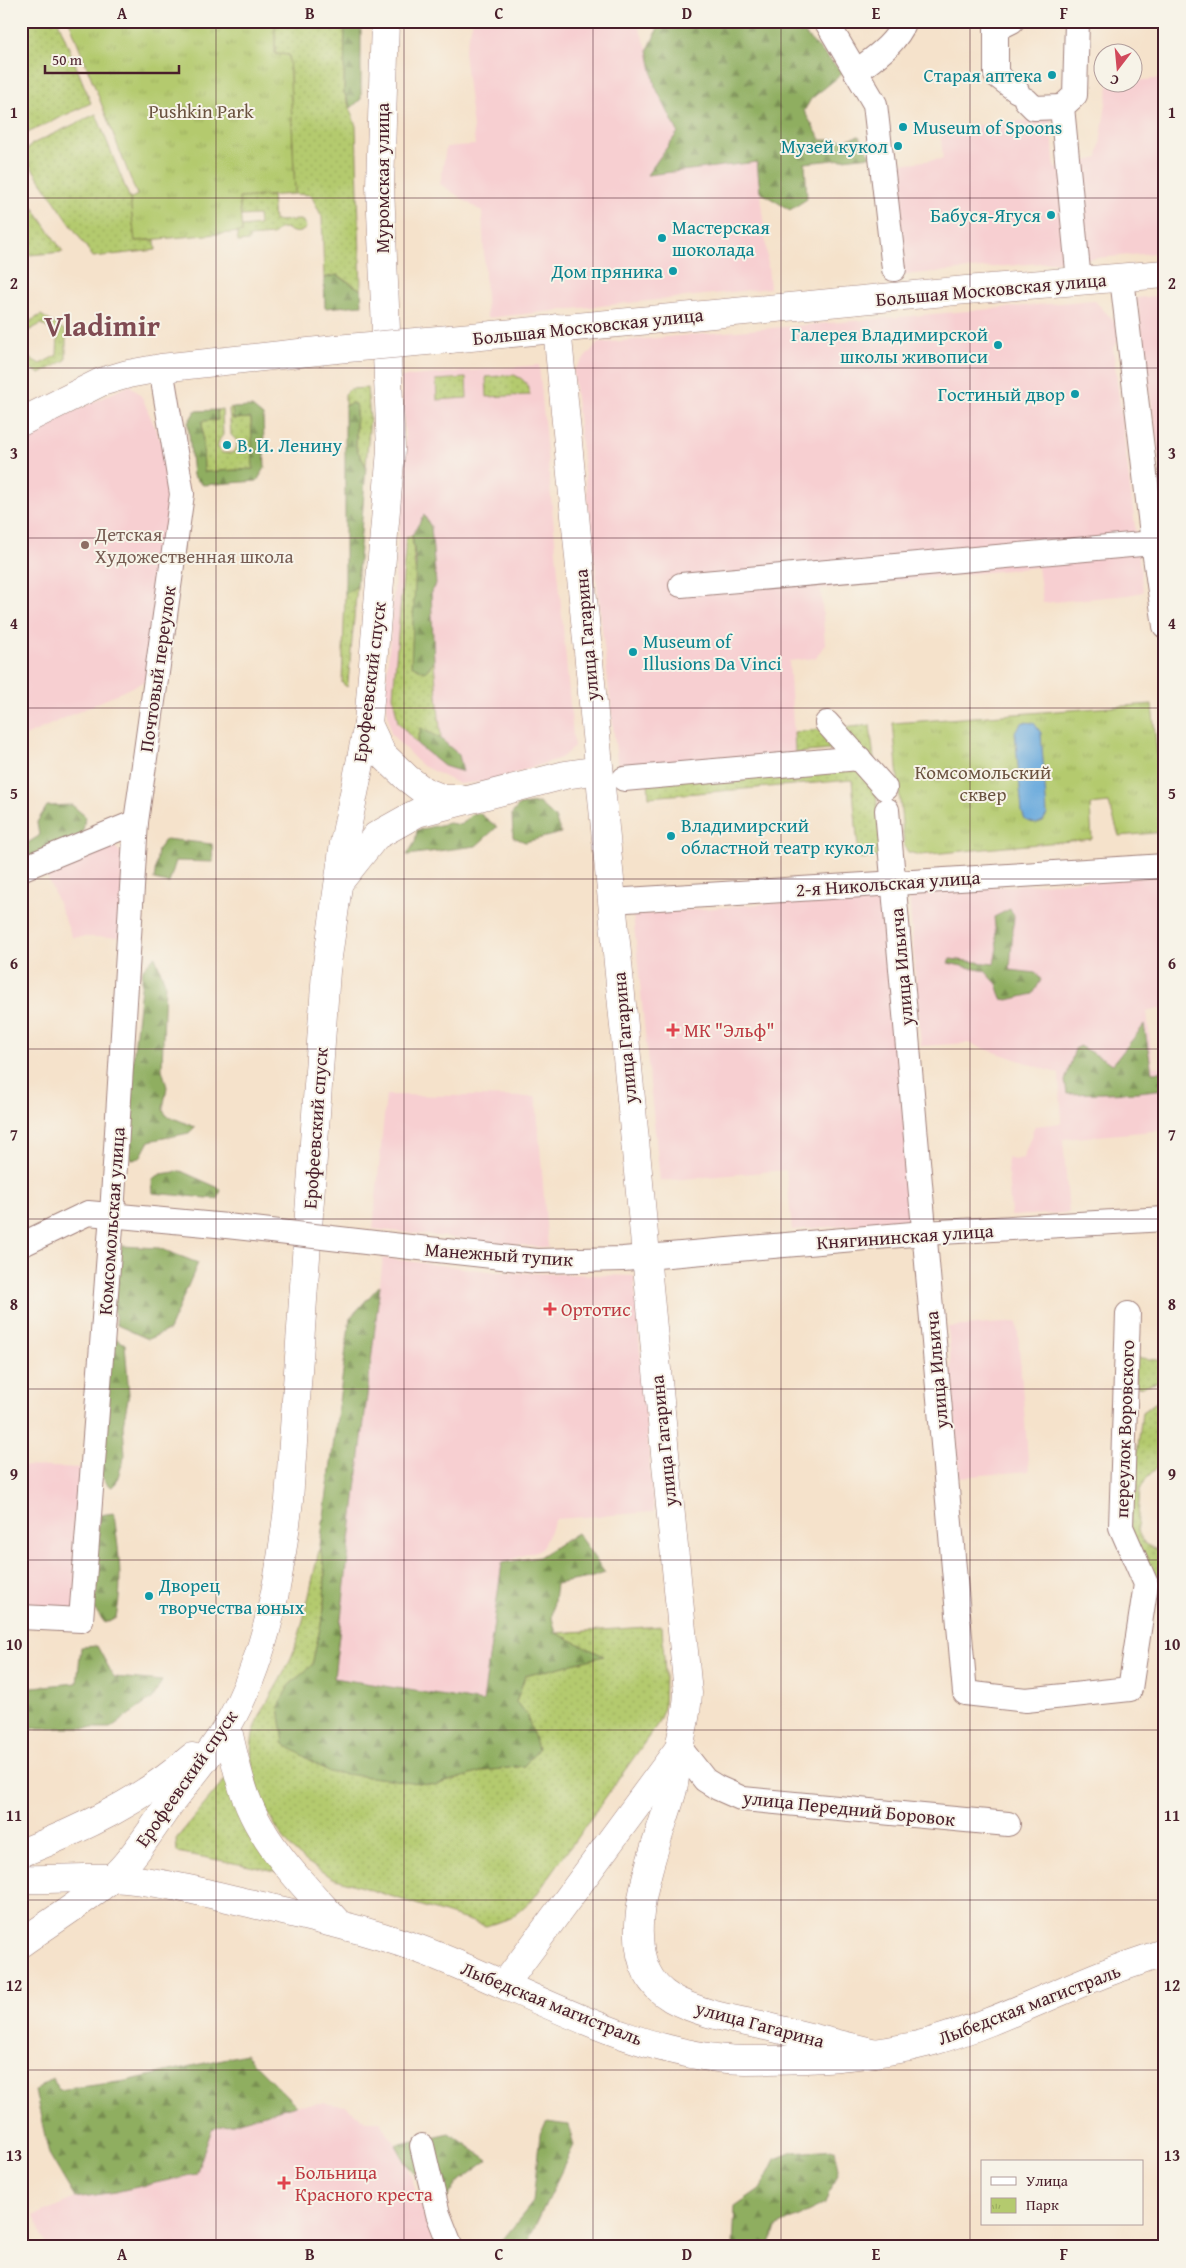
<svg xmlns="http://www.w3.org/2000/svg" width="1186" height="2268" font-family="'Gentium Book Plus',serif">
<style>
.built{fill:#f7cfd1}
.grass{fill:url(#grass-dots);stroke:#7f744c;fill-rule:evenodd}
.forest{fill:url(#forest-firs);stroke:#6c6646}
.park{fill:url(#park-tufts);stroke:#7f744c}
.water{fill:#6aaadd;stroke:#5a6484}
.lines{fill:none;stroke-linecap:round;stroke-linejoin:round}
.minor-casing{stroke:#a0807b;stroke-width:26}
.major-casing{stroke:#a0807b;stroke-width:29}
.minor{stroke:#fff;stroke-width:24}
.major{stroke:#fff;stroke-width:28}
.minor-bridge-casing{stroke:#a0807b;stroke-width:26;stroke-linecap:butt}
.major-bridge-casing{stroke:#a0807b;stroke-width:29;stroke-linecap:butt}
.minor-bridge{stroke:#fff;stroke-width:24}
.major-bridge{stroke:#fff;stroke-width:28}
.grid{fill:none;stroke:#4a1f2b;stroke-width:1;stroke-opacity:0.55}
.culture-dot{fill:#0f9aa8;stroke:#f7f3e8;stroke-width:2}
.education-dot{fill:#8d6e63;stroke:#f7f3e8;stroke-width:2}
.health-dot{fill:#e0444e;stroke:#f7f3e8;stroke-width:2}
.labels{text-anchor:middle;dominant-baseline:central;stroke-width:4;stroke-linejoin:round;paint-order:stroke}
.culture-label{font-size:19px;fill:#0d838f;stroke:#f7f3e8;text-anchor:end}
.park-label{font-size:19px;fill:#6a523f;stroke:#f7f3e8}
.street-label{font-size:19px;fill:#4a1f2b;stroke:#f7f3e8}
.education-label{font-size:19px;fill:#785e54;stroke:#f7f3e8;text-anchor:start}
.health-label{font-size:19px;fill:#be3a42;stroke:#f7f3e8;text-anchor:start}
.town-label{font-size:29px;font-weight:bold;fill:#804c53;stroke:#f7f3e8}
.neatline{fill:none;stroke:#4a1f2b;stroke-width:2}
.grid-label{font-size:16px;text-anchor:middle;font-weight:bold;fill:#4a1f2b}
</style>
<defs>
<pattern id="grass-dots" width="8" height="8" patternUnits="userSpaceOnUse" patternTransform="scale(1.25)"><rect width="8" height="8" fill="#b4ca6e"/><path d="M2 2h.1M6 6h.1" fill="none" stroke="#9cad5f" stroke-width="1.8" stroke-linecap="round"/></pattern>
<pattern id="forest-firs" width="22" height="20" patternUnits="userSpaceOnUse" patternTransform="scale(1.25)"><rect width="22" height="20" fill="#8fae61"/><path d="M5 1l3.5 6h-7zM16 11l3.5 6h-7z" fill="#778d50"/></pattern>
<pattern id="park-tufts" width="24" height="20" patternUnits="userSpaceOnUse" patternTransform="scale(1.25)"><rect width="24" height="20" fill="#b4ca6e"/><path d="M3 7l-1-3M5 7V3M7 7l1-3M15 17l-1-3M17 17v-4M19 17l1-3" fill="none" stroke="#9cad5f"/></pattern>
</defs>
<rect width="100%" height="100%" fill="#f7f3e8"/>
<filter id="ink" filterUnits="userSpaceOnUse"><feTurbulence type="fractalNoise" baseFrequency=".02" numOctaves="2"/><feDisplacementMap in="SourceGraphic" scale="10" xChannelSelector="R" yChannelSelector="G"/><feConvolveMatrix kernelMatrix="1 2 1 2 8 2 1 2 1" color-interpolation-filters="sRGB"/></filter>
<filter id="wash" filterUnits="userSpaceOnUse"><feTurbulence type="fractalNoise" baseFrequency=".0096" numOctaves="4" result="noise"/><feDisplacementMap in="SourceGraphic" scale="20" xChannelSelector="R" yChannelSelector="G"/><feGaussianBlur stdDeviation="1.12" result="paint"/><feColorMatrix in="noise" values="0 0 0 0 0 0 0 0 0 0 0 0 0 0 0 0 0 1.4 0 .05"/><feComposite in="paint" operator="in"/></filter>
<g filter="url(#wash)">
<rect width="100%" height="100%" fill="#f5e2cb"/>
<g class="built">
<polygon points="473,21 636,21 648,50 655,86 679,132 647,175 758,162 770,288 487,318 482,212 440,184 446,147 475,145 464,52"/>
<polygon points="1134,75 1134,81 1165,78 1165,252 902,275 889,165 943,159 940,129 1051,118 1055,169 1098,158 1109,83 1134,82"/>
<polygon points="1165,295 1165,504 1137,298"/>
<polygon points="1094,300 1118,325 1119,340 1113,348 1143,592 1128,595 1043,603 1038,567 821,589 825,644 816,658 789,661 795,753 618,770 573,371 598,343"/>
<polygon points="539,365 574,747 561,758 492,781 459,784 421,765 391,734 385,695 406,451 401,377"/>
<polygon points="130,385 142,397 174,472 152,678 21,738 21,436"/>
<polygon points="113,845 127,859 123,937 72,937 46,874"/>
<polygon points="1165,875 1165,1008 1147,1011 1153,1067 1165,1066 1165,1130 1063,1139 1069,1213 1011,1216 1007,1157 1014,1160 1023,1158 1035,1126 1062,1123 1059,1074 968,1043 921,1046 909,893"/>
<polygon points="886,893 913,1220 792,1230 786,1170 660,1181 633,915"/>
<polygon points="386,1095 536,1097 548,1248 373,1229"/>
<polygon points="383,1258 496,1272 634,1276 654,1512 556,1519 541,1549 502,1563 483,1702 334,1678"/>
<polygon points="1017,1322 1029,1471 959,1477 948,1327"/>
<polygon points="21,1466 82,1468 75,1613 21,1611"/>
<polygon points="321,2103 346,2106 366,2121 380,2121 396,2145 407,2165 435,2247 47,2247 34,2216 75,2198 115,2192 212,2129 296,2105"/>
</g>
<g class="grass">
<polygon points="21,21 58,21 91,103 21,136"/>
<polygon points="275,21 345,21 344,92 356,126 361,290 338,275 324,278 322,217 311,195 295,194 289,55 275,54"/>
<polygon points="96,114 130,199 135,241 155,240 156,250 93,257 23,155 32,144"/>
<polygon points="21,189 63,252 29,255 21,213"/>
<path d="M 272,196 L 274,221 L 301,220 L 305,223 L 306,228 C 299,235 293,233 285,228 L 279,229 L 273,235 L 249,237 L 249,241 L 238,242 L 237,232 L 242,232 L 242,227 L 259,225 L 258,215 L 241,216 L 239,198 Z"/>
<path d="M 41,315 L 66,331 L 66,360 L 40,374 L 21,363 L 21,326 ZM 41,324 L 58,335 L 57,355 L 40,364 L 23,354 L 23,334 Z"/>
<path d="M 514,375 C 524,379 528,383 530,395 L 487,397 L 486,377 Z"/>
<polygon points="466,378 467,398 437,400 436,380"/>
<polygon points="367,388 370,417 366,466 356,448 356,405 351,403 345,406 345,394 350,389"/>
<path d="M 232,408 L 233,419 L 251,418 L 254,469 L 204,472 L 202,421 L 218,420 L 217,410 L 222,409 L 223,435 C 218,441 215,448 223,453 L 232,453 L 237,447 L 237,441 L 231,435 L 229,409 Z"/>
<polygon points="412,535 425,672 434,662 441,739 421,728 417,744 398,722 393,696 406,538"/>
<polygon points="357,586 348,683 347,687 342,683 345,594"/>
<polygon points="870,725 875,768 840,728"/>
<polygon points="824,729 842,749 795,753 794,732"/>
<polygon points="854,764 876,791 881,857 859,859 852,780 649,797 648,781"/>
<polygon points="1133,1357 1165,1361 1165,1381 1137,1387"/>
<polygon points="1162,1398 1165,1403 1165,1460 1147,1477 1140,1490 1137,1530 1145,1544 1165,1554 1165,1584 1142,1559 1129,1524 1142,1412"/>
<path d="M 320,1546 L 325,1573 L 324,1610 L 312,1666 L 288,1686 L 386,1777 L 435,1785 L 484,1771 L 524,1766 L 527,1715 L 516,1702 L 525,1676 L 603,1656 L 556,1633 L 662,1626 L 665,1674 L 664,1708 L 657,1725 L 534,1898 L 511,1918 L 486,1926 L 333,1878 C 317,1869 300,1859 288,1844 C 265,1815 242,1765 255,1728 C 265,1701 283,1679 293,1653 C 305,1621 312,1579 320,1546 Z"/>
<polygon points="229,1775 280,1872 177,1852 176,1839"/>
</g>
<g class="forest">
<polygon points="345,21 361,21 361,99 351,108 344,92"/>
<polygon points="661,21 792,21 843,73 811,99 804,111 821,140 842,140 859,136 871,156 805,163 807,199 790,210 760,192 757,162 647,175 678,132 655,86 648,50"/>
<polygon points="337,275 361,290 362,305 325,308 324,278"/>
<polygon points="351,403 356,405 356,448 366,466 357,586 345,594 345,406"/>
<polygon points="252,407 263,416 265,468 257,481 203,485 193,476 188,423 195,411 217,410 218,420 202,421 204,472 253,469 251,418 233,419 232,408"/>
<polygon points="424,515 431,527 436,584 431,591 434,662 425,672 411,665 416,563 412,535"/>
<polygon points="421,728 441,739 459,755 463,772 444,766 417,744"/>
<polygon points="539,803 555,818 561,833 525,842 513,837 512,814 519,805"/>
<polygon points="72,805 85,816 83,833 21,862 21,847 39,836 37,822 47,806"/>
<polygon points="479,813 497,827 476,846 407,855 415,842 417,830 449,823 461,825 472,814"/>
<polygon points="166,839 212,844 213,862 176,861 169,883 154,880 158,849"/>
<polygon points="1010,909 1014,916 1010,970 1036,973 1041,980 1033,994 1008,1000 1002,999 997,984 985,971 948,963 950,959 994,964 997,948 994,917"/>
<polygon points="155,956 165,983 162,1069 167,1087 163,1109 166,1115 195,1127 189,1133 149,1141 140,1158 131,1159 123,1150 143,969"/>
<polygon points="1144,1025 1152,1072 1165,1071 1165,1089 1138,1092 1067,1094 1065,1081 1075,1049 1079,1046 1113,1064"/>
<polygon points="181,1171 221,1189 218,1199 153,1193 152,1179 161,1174"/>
<polygon points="122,1246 159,1248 198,1263 169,1330 148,1339 117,1325 111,1297"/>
<polygon points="380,1285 334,1678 483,1702 502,1563 539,1557 577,1533 605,1573 589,1578 556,1584 552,1618 556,1633 604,1656 525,1676 516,1702 527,1715 538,1749 524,1766 484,1771 435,1785 329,1772 284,1744 279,1707 288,1686 312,1665 324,1610 325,1573 320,1546 350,1318"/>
<polygon points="115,1338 125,1344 129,1394 123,1425 125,1455 116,1483 112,1487 107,1484 97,1469 110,1339"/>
<path d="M 114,1513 C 118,1548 124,1583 116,1617 L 105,1623 L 89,1602 L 100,1515 Z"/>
<polygon points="97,1646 114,1677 162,1681 153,1698 110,1728 21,1728 21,1688 77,1683 81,1647"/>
<polygon points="245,2054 296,2105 212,2129 196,2174 115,2192 75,2198 49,2154 35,2091 53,2078 58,2090 126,2081"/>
<polygon points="547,2122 568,2125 574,2145 525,2247 497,2247 533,2202 540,2133"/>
<polygon points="450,2133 488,2160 457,2183 444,2203 407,2165 396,2145"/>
<polygon points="835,2149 838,2170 826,2203 778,2226 768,2247 733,2247 735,2206 761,2188 775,2159 793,2152"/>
</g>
<g class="park">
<polygon points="69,21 275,21 275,54 289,55 295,194 239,198 242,232 135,241 130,199 137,195"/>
<polygon points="1152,704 1165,832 1119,836 1109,803 1090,805 1092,839 920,855 908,852 904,845 893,723"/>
</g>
<polygon class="water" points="1023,722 1034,723 1041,733 1047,814 1043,821 1036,824 1025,820 1022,812 1015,732"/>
</g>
<g filter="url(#ink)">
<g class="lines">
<g class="minor-casing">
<g id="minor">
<polyline points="826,21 875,104 894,269"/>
<polyline points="1012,21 996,29 996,75 1017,91"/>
<polyline points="1077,21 1075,95 1062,107 1079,281"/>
<path d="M 856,72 C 874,58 896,44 905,21"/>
<polyline points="1026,100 1034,108 1062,107"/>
<polyline points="1122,278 1153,543 1165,626"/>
<polyline points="681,585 1153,543"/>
<polyline points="827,723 885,788"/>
<polyline points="624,779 859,758"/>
<polyline points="887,810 965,1693 1026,1700 1130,1689 1146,1584 1121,1527 1128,1314"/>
<polyline points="21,869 136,822"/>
<polyline points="611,901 1165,866"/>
<polyline points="383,1244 537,1261 623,1259 924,1233 1165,1219"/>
<polyline points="21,1245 88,1213 227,1226"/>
<polyline points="21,1617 81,1620 112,1214 136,822 182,494 161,368"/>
<polyline points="679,1747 705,1780 718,1788 743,1799 1008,1824"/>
<polyline points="422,2146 438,2214 451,2247"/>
</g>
</g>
<g class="major-casing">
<g id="major">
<path d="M 557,328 L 688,1693 C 687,1714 683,1728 679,1748 C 676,1763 676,1779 672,1793 C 657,1847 606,1960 671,1998 C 700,2014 733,2019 765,2026 C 802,2035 839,2044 876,2053"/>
<polyline points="450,339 966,290 1165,274"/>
<polyline points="21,422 101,382 128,374 161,368 336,349"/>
<polyline points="368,724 382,754 407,778 424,791 444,799 460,799"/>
<polyline points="340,881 376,836 417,813 565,775 599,770"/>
<path d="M 227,1726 C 234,1756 240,1787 253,1814 C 273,1855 308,1890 338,1923"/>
<path d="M 21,1853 C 82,1829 143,1800 192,1757"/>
<path d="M 21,1879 C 51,1880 81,1877 111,1878 C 154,1880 199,1891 240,1901 C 301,1915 361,1928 419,1949 C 522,1987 636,2059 746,2060 C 807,2060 871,2058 930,2042 C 990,2025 1045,1997 1103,1974 C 1123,1966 1144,1960 1165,1952"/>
<path d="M 21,1943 C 51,1922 83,1902 111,1879 C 130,1864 154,1826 169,1805 C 189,1779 212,1753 228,1725 C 267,1657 280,1577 289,1500 L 326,971 L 344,843 L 368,724 L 391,450 L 380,187 L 385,21"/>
<polyline points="505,1984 677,1751"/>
</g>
</g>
<use href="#minor" class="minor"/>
<use href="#major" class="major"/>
<g class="minor-bridge-casing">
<polyline id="minor-bridge" points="227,1226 383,1244"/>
</g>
<g class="major-bridge-casing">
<polyline id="major-bridge" points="336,349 450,339"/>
</g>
<use href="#minor-bridge" class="minor-bridge"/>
<use href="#major-bridge" class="major-bridge"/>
</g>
</g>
<path class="grid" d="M 216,21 L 216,2247M 404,21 L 404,2247M 593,21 L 593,2247M 781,21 L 781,2247M 970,21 L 970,2247M 21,198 L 1165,198M 21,368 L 1165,368M 21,538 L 1165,538M 21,708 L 1165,708M 21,879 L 1165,879M 21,1049 L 1165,1049M 21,1219 L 1165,1219M 21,1389 L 1165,1389M 21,1560 L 1165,1560M 21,1730 L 1165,1730M 21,1900 L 1165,1900M 21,2070 L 1165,2070"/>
<g class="culture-dot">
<circle cx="1052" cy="75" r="5"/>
<circle cx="903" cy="127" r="5"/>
<circle cx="898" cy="146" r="5"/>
<circle cx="1051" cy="215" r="5"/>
<circle cx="662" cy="238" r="5"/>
<circle cx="673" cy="271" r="5"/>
<circle cx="998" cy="345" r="5"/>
<circle cx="1075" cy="394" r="5"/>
<circle cx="227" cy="445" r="5"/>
<circle cx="633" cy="652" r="5"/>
<circle cx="671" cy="836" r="5"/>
<circle cx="149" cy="1596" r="5"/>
</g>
<circle class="education-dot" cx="85" cy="545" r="5"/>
<g class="health-dot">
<path d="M670.5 1022.5h5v5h5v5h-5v5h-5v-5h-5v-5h5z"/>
<path d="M547.5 1301.5h5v5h5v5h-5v5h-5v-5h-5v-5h5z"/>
<path d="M281.5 2175.5h5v5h5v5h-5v5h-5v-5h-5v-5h5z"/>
</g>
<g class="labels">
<g class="culture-label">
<text x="1042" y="75">Старая аптека</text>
<text x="913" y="127" text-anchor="start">Museum of Spoons</text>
<text x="888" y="146">Музей кукол</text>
<text x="1041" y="215">Бабуся-Ягуся</text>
<text x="672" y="227" text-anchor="start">Мастерская<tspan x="672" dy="22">шоколада</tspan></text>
<text x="663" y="271">Дом пряника</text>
<text x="988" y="334">Галерея Владимирской<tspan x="988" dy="22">школы живописи</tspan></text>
<text x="1065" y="394">Гостиный двор</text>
<text x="237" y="445" text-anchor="start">В. И. Ленину</text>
<text x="643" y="641" text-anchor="start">Museum of<tspan x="643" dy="22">Illusions Da Vinci</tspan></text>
<text x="681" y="825" text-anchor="start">Владимирский<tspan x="681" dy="22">областной театр кукол</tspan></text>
<text x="159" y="1585" text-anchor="start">Дворец<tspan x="159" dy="22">творчества юных</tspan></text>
</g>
<g class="park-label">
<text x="201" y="111">Pushkin Park</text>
<text x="983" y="772">Комсомольский<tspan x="983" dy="22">сквер</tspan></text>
</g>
<g class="street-label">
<text transform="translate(382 178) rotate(-90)">Муромская улица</text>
<text transform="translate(991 289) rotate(-5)">Большая Московская улица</text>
<text transform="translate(588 326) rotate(-6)">Большая Московская улица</text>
<text transform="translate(586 635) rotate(-95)">улица Гагарина</text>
<text transform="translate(157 669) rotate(-82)">Почтовый переулок</text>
<text transform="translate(369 682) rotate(-83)">Ерофеевский спуск</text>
<text transform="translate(888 883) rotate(-4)">2-я Никольская улица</text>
<text transform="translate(901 967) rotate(-95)">улица Ильича</text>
<text transform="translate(624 1038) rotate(-95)">улица Гагарина</text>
<text transform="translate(315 1128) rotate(-86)">Ерофеевский спуск</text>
<text transform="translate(111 1221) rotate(-86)">Комсомольская улица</text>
<text transform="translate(905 1236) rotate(-4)">Княгининская улица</text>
<text transform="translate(499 1254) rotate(4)">Манежный тупик</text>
<text transform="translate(936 1370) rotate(-95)">улица Ильича</text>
<text transform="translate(1124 1429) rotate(-88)">переулок Воровского</text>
<text transform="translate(663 1441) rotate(-96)">улица Гагарина</text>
<text transform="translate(186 1778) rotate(-55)">Ерофеевский спуск</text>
<text transform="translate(849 1808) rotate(6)">улица Передний Боровок</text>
<text transform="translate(552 2003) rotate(22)">Лыбедская магистраль</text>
<text transform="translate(1029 2004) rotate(-21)">Лыбедская магистраль</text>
<text transform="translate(760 2024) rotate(15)">улица Гагарина</text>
</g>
<g class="education-label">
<text x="95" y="534">Детская<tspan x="95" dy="22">Художественная школа</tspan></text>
</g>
<g class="health-label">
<text x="684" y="1030">МК "Эльф"</text>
<text x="561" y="1309">Ортотис</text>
<text x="295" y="2172">Больница<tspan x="295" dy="22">Красного креста</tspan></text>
</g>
<g class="town-label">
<text x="102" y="325">Vladimir</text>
</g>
</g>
<rect width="1186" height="2268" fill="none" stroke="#f7f3e8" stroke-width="55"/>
<rect x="981" y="2160" width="162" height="65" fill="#f7f3e8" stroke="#b29e9c"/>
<rect x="991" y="2177" width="25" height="8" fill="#ffffff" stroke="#b29e9c"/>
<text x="1026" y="2186" font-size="15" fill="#4a1f2b">Улица</text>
<rect x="991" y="2198" width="25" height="15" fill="url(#park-tufts)" stroke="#b29e9c"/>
<text x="1026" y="2210" font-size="15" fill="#4a1f2b">Парк</text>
<g transform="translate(1118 68) rotate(196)"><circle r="24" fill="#f7f3e8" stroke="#b29e9c"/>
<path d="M0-4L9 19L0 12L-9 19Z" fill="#d1495b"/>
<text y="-8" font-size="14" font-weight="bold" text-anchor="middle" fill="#4a1f2b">С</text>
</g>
<path d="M45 65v8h134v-8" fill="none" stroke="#4a1f2b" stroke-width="2.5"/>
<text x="52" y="65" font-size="15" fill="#4a1f2b" stroke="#f7f3e8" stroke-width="4" paint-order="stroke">50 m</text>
<rect x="28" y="28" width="1130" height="2212" class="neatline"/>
<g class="grid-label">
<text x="122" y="19">A</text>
<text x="310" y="19">B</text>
<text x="499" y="19">C</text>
<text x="687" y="19">D</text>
<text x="876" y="19">E</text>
<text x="1064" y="19">F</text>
<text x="14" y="118">1</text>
<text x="1172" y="118">1</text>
<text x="14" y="289">2</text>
<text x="1172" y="289">2</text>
<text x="14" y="459">3</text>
<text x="1172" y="459">3</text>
<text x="14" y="629">4</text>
<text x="1172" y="629">4</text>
<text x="14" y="799">5</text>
<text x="1172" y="799">5</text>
<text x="14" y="969">6</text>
<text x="1172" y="969">6</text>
<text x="14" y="1140">7</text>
<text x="1172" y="1140">7</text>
<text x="14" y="1310">8</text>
<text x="1172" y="1310">8</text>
<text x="14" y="1480">9</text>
<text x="1172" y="1480">9</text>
<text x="14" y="1650">10</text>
<text x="1172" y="1650">10</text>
<text x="14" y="1821">11</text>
<text x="1172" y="1821">11</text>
<text x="14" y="1991">12</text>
<text x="1172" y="1991">12</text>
<text x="14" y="2161">13</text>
<text x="1172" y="2161">13</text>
<text x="122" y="2260">A</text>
<text x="310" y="2260">B</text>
<text x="499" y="2260">C</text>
<text x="687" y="2260">D</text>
<text x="876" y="2260">E</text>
<text x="1064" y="2260">F</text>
</g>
</svg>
